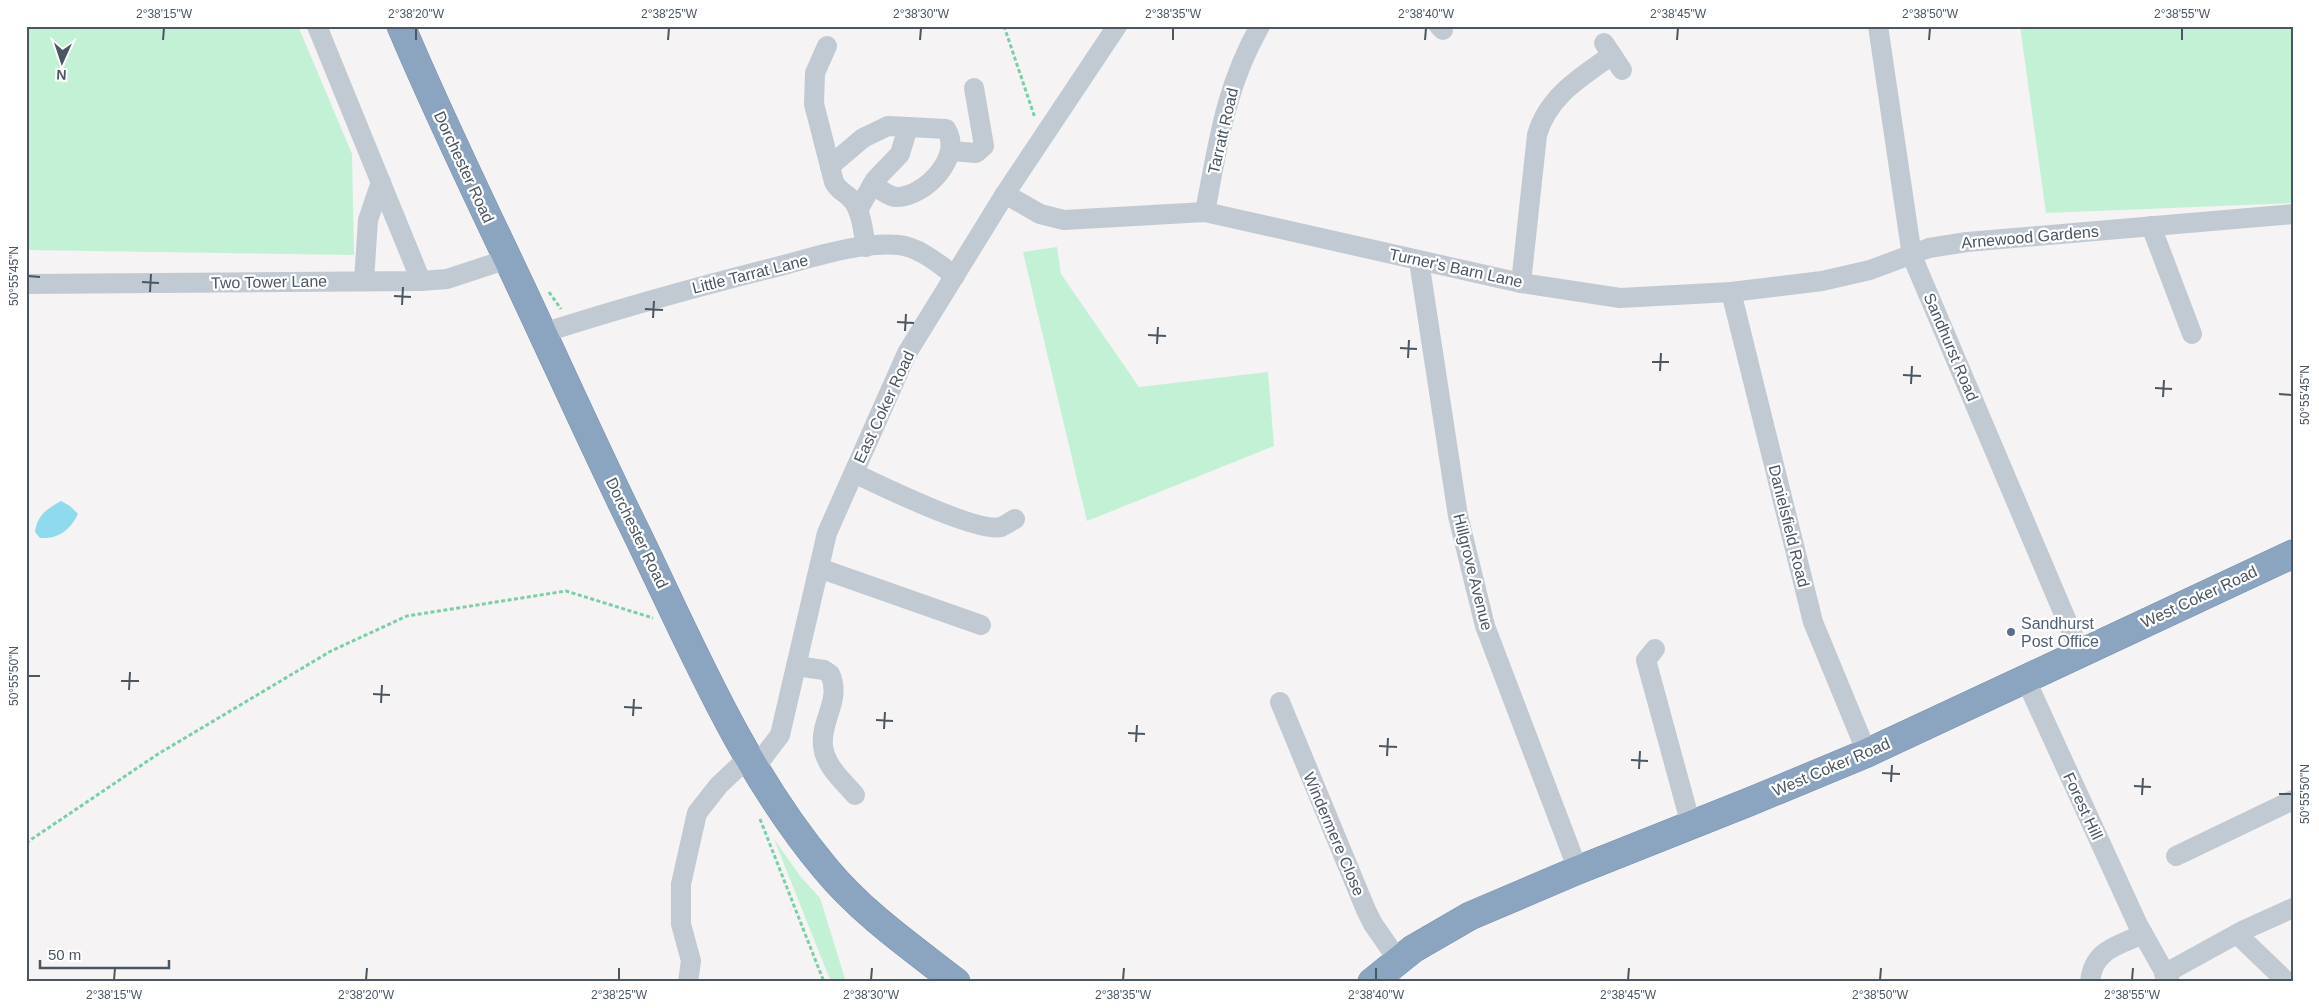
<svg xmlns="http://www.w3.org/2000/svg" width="2319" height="1008" font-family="Arial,sans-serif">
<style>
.green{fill:#c3f1d5}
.water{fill:#90daee}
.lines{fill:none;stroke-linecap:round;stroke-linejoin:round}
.highway-casing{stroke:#7690ad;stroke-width:29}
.path{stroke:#7ad0a6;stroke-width:3;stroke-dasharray:4 2.5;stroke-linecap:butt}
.minor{stroke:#c1cad2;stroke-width:20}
.highway{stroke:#8ba5c1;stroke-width:28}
.ticks{fill:none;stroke:#4a5661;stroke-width:2}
.service-dot{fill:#5c6f8a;stroke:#fff;stroke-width:2}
.labels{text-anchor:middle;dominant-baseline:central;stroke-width:4.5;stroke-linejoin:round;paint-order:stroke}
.street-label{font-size:16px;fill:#4a5661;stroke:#fff}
.service-label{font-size:16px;fill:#4e5e75;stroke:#fff;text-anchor:start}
.neatline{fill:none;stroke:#4a5661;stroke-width:2}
.ticks-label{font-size:12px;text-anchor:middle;fill:#4a5661}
</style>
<rect width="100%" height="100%" fill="#f5f3f3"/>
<g class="green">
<polygon points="26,26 298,26 352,154 354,255 26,250"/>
<polygon points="2020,26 2293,26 2293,203 2046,213"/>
<polygon points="1057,247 1061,274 1139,387 1268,372 1274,446 1087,521 1023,252"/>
<polygon points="774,839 800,876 820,898 846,982 831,982"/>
</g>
<path class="water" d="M 61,501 L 70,506 L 78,514 C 70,530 59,539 40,538 L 35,532 C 37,515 47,509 61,501 Z"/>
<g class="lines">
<g class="highway-casing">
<g id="highway">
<path d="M 401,26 C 438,114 480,200 521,287 C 560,370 597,453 638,536 C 693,650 743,770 825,868 C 862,913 911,947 956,982"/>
<polyline points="1372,982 1413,949 1470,916 1578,870 1749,802 1867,753 2293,554"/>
</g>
</g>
<g class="path">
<polyline points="1004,26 1035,118"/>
<polyline points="549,292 561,309"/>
<polyline points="760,819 824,982"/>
<polyline points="26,843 158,754 331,651 407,616 566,591 653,618"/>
</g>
<g class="minor">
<polyline points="317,26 421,281"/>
<polyline points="1439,26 1443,30"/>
<polyline points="1878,26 1912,256 2080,652"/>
<polyline points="1604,43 1622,70"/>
<path d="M 827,46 L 815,73 L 814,104 L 834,182 C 839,192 847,193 853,201 C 862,213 863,232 866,247"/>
<polyline points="951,151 976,153 984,146 974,88"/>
<polyline points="830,166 863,138 888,126 908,127 900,154 875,180 858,210"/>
<path d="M 872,185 C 880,189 889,197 897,197 C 925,197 964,156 946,129 L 908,127"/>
<polyline points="1005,194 1040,214 1064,220 1205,212 1521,283 1620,298 1731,292 1822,281 1870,270 1929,248 1967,242 2293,214"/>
<path d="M 1205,212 C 1218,145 1225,87 1260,26"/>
<polyline points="2151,226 2192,334"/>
<polyline points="1419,261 1458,516 1485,626 1578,870"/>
<polyline points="364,281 368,220 381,182"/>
<path d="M 1521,283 L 1537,135 C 1548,96 1581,77 1612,55"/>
<polyline points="26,284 421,281 447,279 508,259"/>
<polyline points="1731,292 1813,622 1867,753"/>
<path d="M 543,333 C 621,308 700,286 780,266 C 814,257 864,241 899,245 C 919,247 939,264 955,276"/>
<path d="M 854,473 C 879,485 978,533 1001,527 C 1006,525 1011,521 1015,519"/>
<polyline points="819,568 981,625"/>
<polyline points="1655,649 1646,660 1691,825"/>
<path d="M 796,666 L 824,670 L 830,674 C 842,700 820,720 823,746 C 825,766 843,781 855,795"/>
<polyline points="2025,678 2138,925 2170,982"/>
<polyline points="1280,702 1366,910 1373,924 1398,960"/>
<polyline points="755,768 780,735 827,533 907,353 1005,194 1117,26"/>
<polyline points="2176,856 2293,800"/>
<polyline points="2237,934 2287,982"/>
<polyline points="2164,974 2244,930 2293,908"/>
<polyline points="688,982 691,961 681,924 681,884 697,813 719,785 749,757"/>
<path d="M 2090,982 C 2093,950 2117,946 2143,934"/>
</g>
<use href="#highway" class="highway"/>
</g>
<path class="ticks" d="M 163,40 L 164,28M 416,40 L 416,28M 668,40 L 669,28M 920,40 L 921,28M 1173,40 L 1173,28M 1425,40 L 1426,28M 1677,40 L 1678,28M 1929,40 L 1930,28M 2182,40 L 2182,28M 28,276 L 40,277M 142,282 L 159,283M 150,292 L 151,274M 394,296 L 411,297M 402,305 L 403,287M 645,309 L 663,310M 653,318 L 654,301M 897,322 L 914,323M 905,331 L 906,314M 1148,335 L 1166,336M 1157,344 L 1158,327M 1400,348 L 1417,349M 1408,358 L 1409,340M 1652,362 L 1669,362M 1660,371 L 1661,353M 1903,375 L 1921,376M 1911,384 L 1912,366M 2155,388 L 2172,389M 2279,394 L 2292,395M 2163,397 L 2164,380M 28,676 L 40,676M 121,681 L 139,681M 129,690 L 130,672M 373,694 L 390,695M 381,703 L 382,685M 624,707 L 642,708M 633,716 L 634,699M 876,720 L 893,721M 884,729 L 885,712M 1128,733 L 1145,734M 1136,742 L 1137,725M 1379,746 L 1397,747M 1387,756 L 1388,738M 1631,760 L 1648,761M 1639,769 L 1640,751M 1882,773 L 1900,774M 1891,782 L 1892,765M 2134,786 L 2151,787M 2279,794 L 2292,794M 2142,795 L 2143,778M 114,980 L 115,968M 366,980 L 367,968M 619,980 L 619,968M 871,980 L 872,968M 1123,980 L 1124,968M 1376,980 L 1376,968M 1628,980 L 1629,968M 1880,980 L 1881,968M 2132,980 L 2133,968"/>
<circle class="service-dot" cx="2011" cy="632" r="5"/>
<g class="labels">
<g class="street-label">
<text transform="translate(1223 131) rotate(-77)">Tarratt Road</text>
<text transform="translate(464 167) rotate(65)">Dorchester Road</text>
<text transform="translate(2030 237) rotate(-5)">Arnewood Gardens</text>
<text transform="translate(1456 268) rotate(12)">Turner's Barn Lane</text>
<text transform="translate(750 274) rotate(-14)">Little Tarrat Lane</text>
<text transform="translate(269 282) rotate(-1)">Two Tower Lane</text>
<text transform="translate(1951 347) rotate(67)">Sandhurst Road</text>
<text transform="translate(884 407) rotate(-65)">East Coker Road</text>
<text transform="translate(1789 526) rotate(76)">Danielsfield Road</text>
<text transform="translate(637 533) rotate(64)">Dorchester Road</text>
<text transform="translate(1473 572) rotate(76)">Hillgrove Avenue</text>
<text transform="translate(2199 597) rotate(-25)">West Coker Road</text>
<text transform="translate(1831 767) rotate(-23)">West Coker Road</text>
<text transform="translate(2083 806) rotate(65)">Forest Hill</text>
<text transform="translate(1334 834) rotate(67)">Windermere Close</text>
</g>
<g class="service-label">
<text x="2021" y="623">Sandhurst<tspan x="2021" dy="18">Post Office</tspan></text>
</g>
</g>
<rect width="2319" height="1008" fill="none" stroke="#ffffff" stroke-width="55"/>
<g transform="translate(62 62) rotate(183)" stroke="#ffffff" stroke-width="4" paint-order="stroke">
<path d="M0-4L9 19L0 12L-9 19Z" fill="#4a5661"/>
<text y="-8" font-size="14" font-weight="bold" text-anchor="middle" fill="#4a5661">N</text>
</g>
<path d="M40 960v8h129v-8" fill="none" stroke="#4a5661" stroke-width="2.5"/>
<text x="48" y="960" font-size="15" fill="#4a5661" stroke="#ffffff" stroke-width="4" paint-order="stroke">50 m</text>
<rect x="28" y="28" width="2264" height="952" class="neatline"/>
<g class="ticks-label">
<text x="164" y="18">2°38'15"W</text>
<text x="416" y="18">2°38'20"W</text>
<text x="669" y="18">2°38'25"W</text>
<text x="921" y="18">2°38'30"W</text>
<text x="1173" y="18">2°38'35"W</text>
<text x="1426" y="18">2°38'40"W</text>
<text x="1678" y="18">2°38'45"W</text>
<text x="1930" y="18">2°38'50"W</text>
<text x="2182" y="18">2°38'55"W</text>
<text transform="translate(14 276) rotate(-90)" y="4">50°55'45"N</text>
<text transform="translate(2305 395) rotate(-90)" y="4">50°55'45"N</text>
<text transform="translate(14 676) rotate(-90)" y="4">50°55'50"N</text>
<text transform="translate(2305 794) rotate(-90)" y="4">50°55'50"N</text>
<text x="114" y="999">2°38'15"W</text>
<text x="366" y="999">2°38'20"W</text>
<text x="619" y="999">2°38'25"W</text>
<text x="871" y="999">2°38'30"W</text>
<text x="1123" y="999">2°38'35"W</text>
<text x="1376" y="999">2°38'40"W</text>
<text x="1628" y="999">2°38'45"W</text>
<text x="1880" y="999">2°38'50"W</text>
<text x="2132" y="999">2°38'55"W</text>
</g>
</svg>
